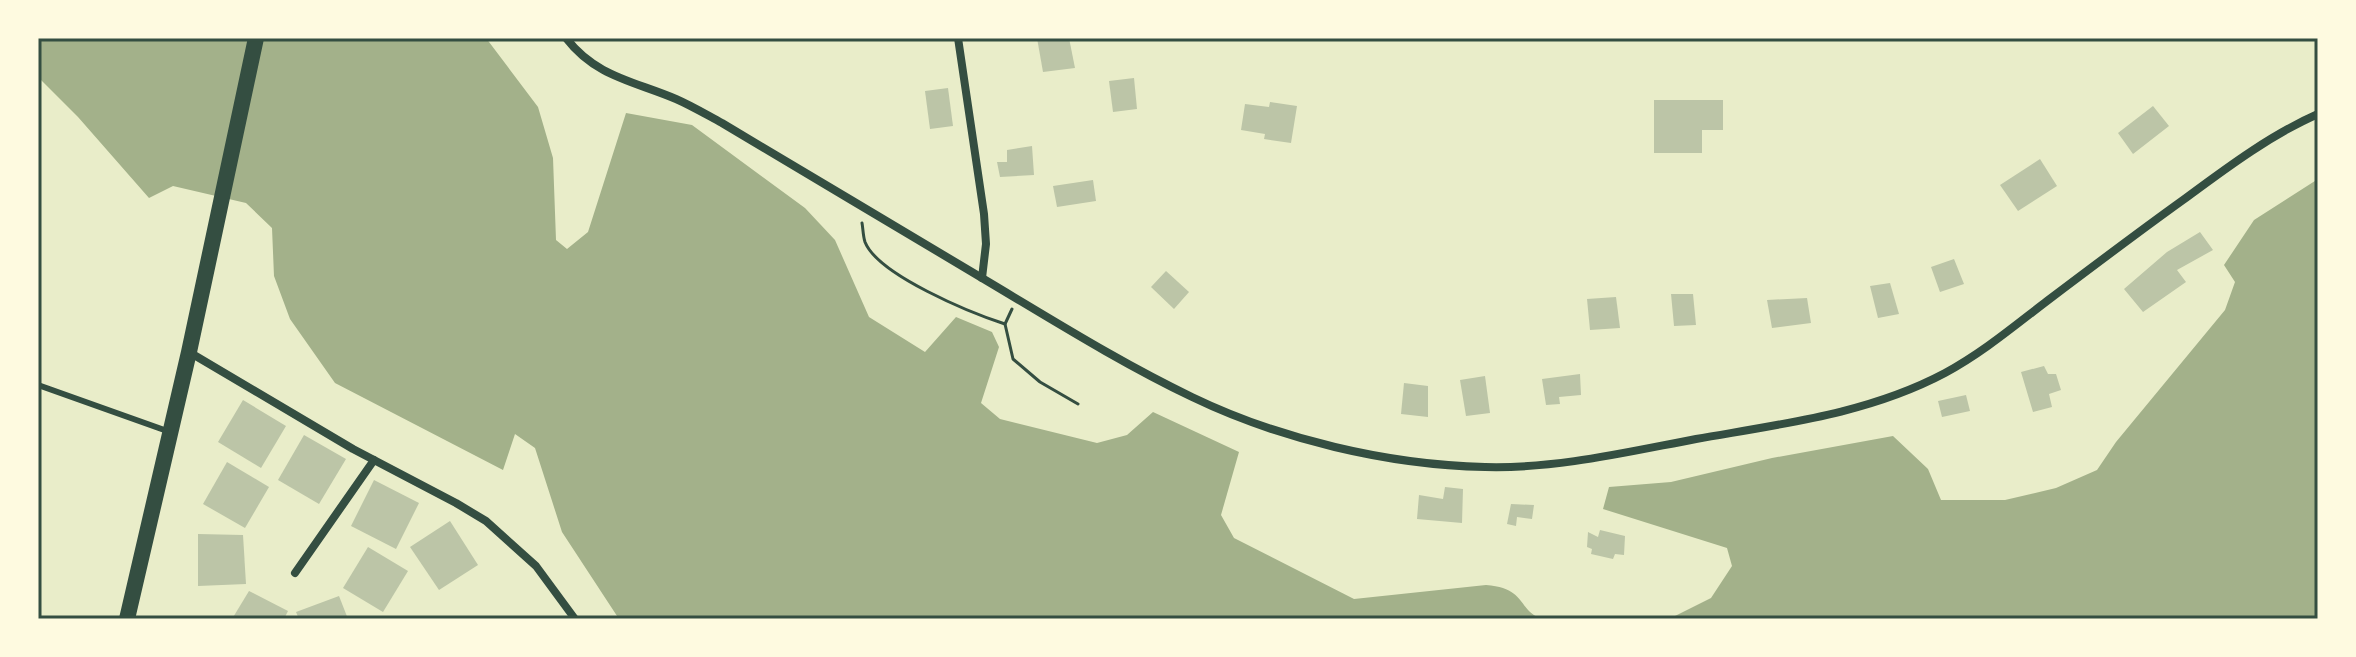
<svg xmlns="http://www.w3.org/2000/svg" width="2356" height="657" font-family="Spectral,serif">
<style>
.water{fill:#a3b18a}
.building{fill:#bcc5a7}
.lines{fill:none;stroke-linecap:round;stroke-linejoin:round}
.path{stroke:#344e41;stroke-width:3}
.service{stroke:#344e41;stroke-width:6}
.minor{stroke:#344e41;stroke-width:8}
.secondary{stroke:#344e41;stroke-width:16}
.neatline{fill:none;stroke:#344e41;stroke-width:3}
</style>
<rect width="100%" height="100%" fill="#e9edc9"/>
<g class="water">
<path d="M 38,38 L 486,38 L 538,107 L 553,158 L 556,240 L 567,249 L 588,232 L 626,113 L 692,125 L 805,208 L 835,240 L 869,317 L 925,352 L 956,317 L 992,332 L 999,347 L 981,403 L 1000,419 L 1097,443 L 1127,435 L 1153,412 L 1239,452 L 1221,515 L 1234,538 L 1354,599 L 1486,585 C 1527,588 1517,610 1542,619 L 619,619 L 562,532 L 535,448 L 515,434 L 503,470 L 335,383 L 290,319 L 274,276 L 272,228 L 246,203 L 173,186 L 149,198 L 78,117 L 38,77 Z"/>
<polygon points="2318,179 2318,619 1669,619 1711,598 1732,566 1727,548 1603,509 1609,487 1671,482 1772,458 1893,436 1928,469 1941,500 2005,500 2056,488 2097,470 2116,442 2225,310 2235,282 2224,265 2254,220"/>
</g>
<g class="building">
<polygon points="1037,38 1069,38 1075,68 1043,72"/>
<polygon points="1134,78 1137,109 1113,112 1109,81"/>
<polygon points="948,88 953,126 930,129 925,91"/>
<polygon points="1654,100 1723,100 1723,130 1702,130 1702,153 1654,153"/>
<polygon points="1270,102 1297,106 1291,143 1264,139 1265,134 1241,130 1245,104 1269,107"/>
<polygon points="2153,106 2169,126 2133,154 2118,133"/>
<polygon points="1032,146 1034,175 1000,177 997,162 1007,162 1007,150"/>
<polygon points="2040,159 2057,186 2018,211 2000,185"/>
<polygon points="1093,180 1096,201 1057,207 1053,186"/>
<polygon points="2200,232 2213,250 2177,270 2186,282 2143,312 2124,289 2167,252"/>
<polygon points="1954,259 1964,284 1940,292 1931,267"/>
<polygon points="1166,271 1189,292 1174,309 1151,287"/>
<polygon points="1890,283 1899,314 1878,318 1870,286"/>
<polygon points="1671,294 1693,294 1696,325 1674,326"/>
<polygon points="1616,297 1620,328 1590,330 1587,299"/>
<polygon points="1807,298 1811,323 1772,328 1767,300"/>
<polygon points="2044,366 2048,374 2056,374 2061,390 2049,394 2052,407 2033,412 2021,372"/>
<polygon points="1580,374 1581,395 1559,397 1560,404 1546,405 1542,379"/>
<polygon points="1485,376 1490,413 1466,416 1460,380"/>
<polygon points="1404,383 1428,386 1428,417 1401,414"/>
<polygon points="1966,395 1970,411 1942,417 1938,401"/>
<polygon points="243,400 286,426 261,468 218,442"/>
<polygon points="304,435 346,459 319,504 278,480"/>
<polygon points="227,462 269,487 245,528 203,504"/>
<polygon points="374,480 419,503 396,549 351,526"/>
<polygon points="1445,487 1463,489 1462,523 1417,519 1419,495 1443,499"/>
<polygon points="1511,504 1534,505 1532,519 1517,517 1516,526 1507,524"/>
<polygon points="450,521 478,565 439,590 410,547"/>
<polygon points="1600,530 1625,536 1624,555 1615,554 1613,559 1591,554 1592,549 1587,547 1588,532 1598,537"/>
<polygon points="198,534 243,535 246,584 198,586"/>
<polygon points="368,547 408,571 383,612 343,588"/>
<polygon points="249,591 288,611 284,619 232,619"/>
<polygon points="339,596 348,619 299,619 296,612"/>
</g>
<g class="lines">
<g class="path">
<path d="M 862,223 C 863,228 863,236 865,242 C 878,275 971,313 1005,324"/>
<polyline points="1012,309 1005,324 1013,359 1040,382 1078,404"/>
</g>
<polyline class="service" points="38,385 170,432"/>
<g class="minor">
<path d="M 566,38 C 596,77 634,81 676,99 C 692,106 707,115 722,123 C 808,175 896,226 982,278 C 1051,319 1119,362 1192,397 C 1279,439 1388,465 1485,467 C 1556,469 1627,452 1696,439 C 1781,424 1868,414 1945,373 C 1982,353 2013,327 2047,301 C 2092,267 2137,233 2183,200 C 2225,169 2270,135 2318,114"/>
<polyline points="958,38 984,214 986,244 982,278"/>
<polyline points="189,352 353,449 456,503 486,521 536,566 575,619"/>
<polyline points="295,573 374,460"/>
</g>
<polyline class="secondary" points="127,619 189,352 256,38"/>
</g>
<rect width="2356" height="657" fill="none" stroke="#fefae0" stroke-width="80"/>
<rect x="40" y="40" width="2276" height="577" class="neatline"/>
</svg>
